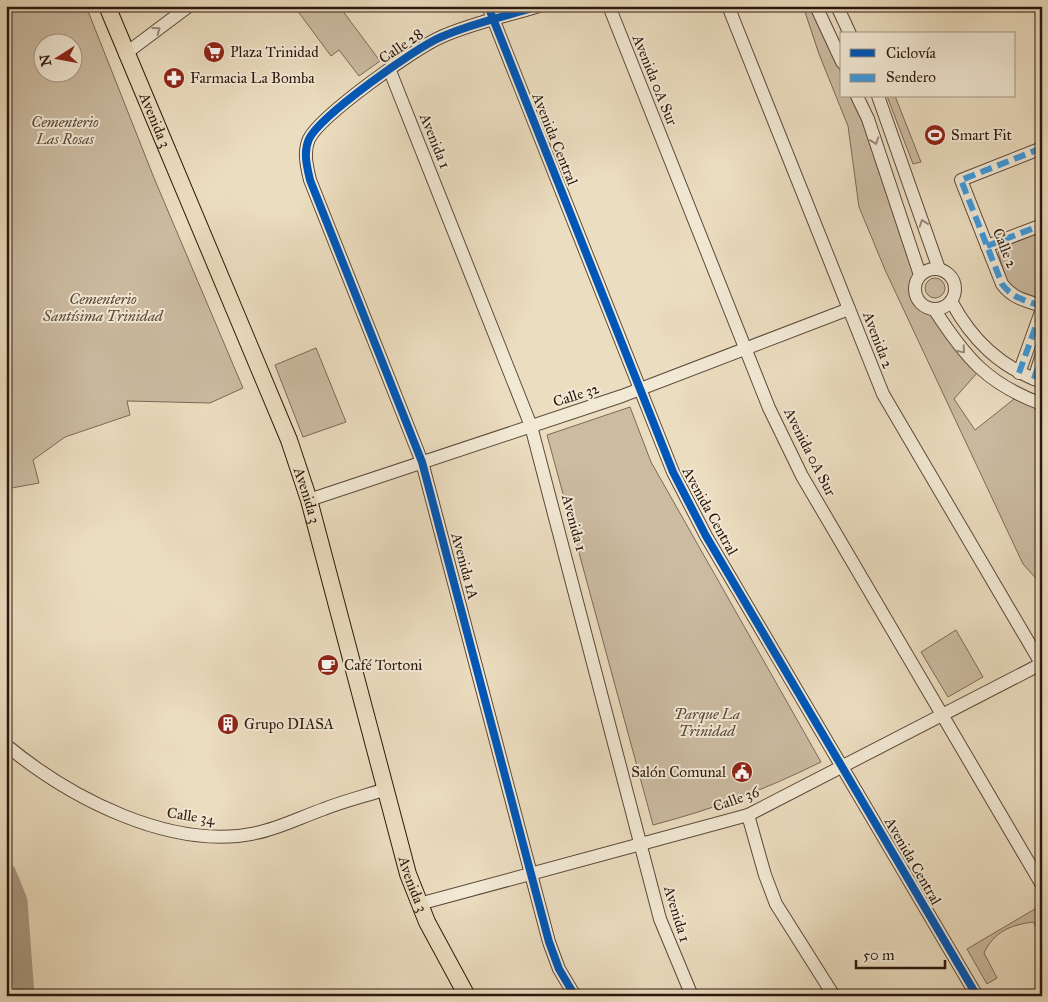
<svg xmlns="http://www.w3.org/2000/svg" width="1048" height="1002" font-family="'IM FELL Great Primer',serif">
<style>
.green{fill:#cbbba1;stroke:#7c6958;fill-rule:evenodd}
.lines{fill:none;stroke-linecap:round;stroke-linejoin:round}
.river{stroke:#aa9a83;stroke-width:21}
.minor-casing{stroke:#5c483a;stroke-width:14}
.major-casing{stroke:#2c170e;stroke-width:18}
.minor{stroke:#f2e9d5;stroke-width:12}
.major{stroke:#ebddbf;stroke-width:16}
.quiet{stroke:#3d9ade;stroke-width:6;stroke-dasharray:12 6;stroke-linecap:butt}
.cycleway-casing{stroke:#f2e9d5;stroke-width:11}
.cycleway{stroke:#0057b8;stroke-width:8}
.oneway{stroke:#998a7b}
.labels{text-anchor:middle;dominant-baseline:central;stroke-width:4;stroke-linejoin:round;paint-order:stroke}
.street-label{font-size:15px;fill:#2c170e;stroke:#f2e9d5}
.poi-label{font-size:15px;fill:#2c170e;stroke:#f2e9d5;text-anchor:start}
.park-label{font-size:15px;font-style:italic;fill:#5c483a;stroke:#f2e9d5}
</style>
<rect width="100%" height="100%" fill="#ebddbf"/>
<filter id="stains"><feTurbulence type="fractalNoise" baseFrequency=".004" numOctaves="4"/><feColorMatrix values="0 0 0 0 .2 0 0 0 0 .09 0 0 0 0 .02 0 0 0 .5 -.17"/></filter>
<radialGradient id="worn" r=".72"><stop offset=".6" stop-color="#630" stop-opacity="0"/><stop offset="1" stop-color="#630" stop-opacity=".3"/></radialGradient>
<g class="green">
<path d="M 6,6 L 86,6 L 154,178 L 243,388 L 210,403 L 127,401 L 130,415 L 65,437 L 33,460 L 39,483 L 6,489 ZM 42,42 L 72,42 L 72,72 L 42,72 Z"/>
<polygon points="294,6 339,6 380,61 359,76 339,50 331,56"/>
<path d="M 803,6 L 809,6 L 842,75 L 842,96 L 852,96 L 867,128 L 915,272 C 905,290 912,307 932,314 L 977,373 L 954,399 L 975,430 L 1014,399 L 1042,411 L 1042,585 L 1023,564 L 886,272 L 859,207 L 848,126 L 819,54 Z"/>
<polygon points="887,96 895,96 921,162 913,164"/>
<polygon points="1042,231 1042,299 1013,289 1006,279 998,252 1005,246"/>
<circle cx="935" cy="288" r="10"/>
<polygon points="316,348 346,422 303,437 275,365"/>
<path d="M 630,407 L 651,462 L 821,762 C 764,790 714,809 653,825 L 547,435 Z"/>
<polygon points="956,630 983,677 948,697 921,652"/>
<path d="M 1040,906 L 1042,935 L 1033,922 C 1010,925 994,932 984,953 L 997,978 L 987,984 L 967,949 Z"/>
</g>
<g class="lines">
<polyline class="river" points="6,874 17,901 24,996"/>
<g class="minor-casing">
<g id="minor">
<polyline points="488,6 673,472 706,536 977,996"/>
<path d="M 539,6 C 507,16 472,23 441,37 C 415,48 320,116 309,139 C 303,152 307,167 310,180 L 422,462 L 549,942 L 559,969 L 575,996"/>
<polyline points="609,6 769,408 802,476 1042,885"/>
<polyline points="728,6 883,394 1042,665"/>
<polyline points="816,6 842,62"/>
<polyline points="837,6 850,34"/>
<polyline points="125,54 189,6"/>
<polyline points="390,71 531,426 660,919 692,996"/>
<polyline points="857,96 868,119 920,275"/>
<polyline points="878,96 939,269"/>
<path d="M 1042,148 L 961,180 L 1002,284 C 1012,298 1026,301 1042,306"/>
<polyline points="987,246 1042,225"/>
<circle cx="935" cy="289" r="20"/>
<path d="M 951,301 C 972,340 1000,367 1042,382"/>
<path d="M 934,309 C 965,357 987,384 1042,404"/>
<polyline points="1019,373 1042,309"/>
<polyline points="1034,379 1042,354"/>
<polyline points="309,500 622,396 849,309"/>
<path d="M 6,745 C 70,798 171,851 256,833 C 280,828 301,817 324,809 C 344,801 365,796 386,789"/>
<polyline points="748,815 765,875 776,904 834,996"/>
<polyline points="419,904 748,815 1041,664"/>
</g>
</g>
<g class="major-casing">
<g id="major">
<path id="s1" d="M 107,6 L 289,440 L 309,500 L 408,874 L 427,922 L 467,996"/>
</g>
</g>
<use href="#minor" class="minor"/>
<use href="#major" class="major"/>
<g class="quiet">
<path d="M 1042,148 L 961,180 L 1002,284 C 1012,298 1026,301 1042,306"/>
<polyline points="987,246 1042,225"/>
<polyline points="1019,373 1042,309"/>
<polyline points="1034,379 1042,354"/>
</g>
<g class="cycleway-casing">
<g id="cycleway">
<polyline points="488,6 673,472 706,536 977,996"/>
<path d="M 539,6 C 507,16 472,23 441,37 C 415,48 320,116 309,139 C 303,152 307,167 310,180 L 422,462 L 549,942 L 559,969 L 575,996"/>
</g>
</g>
<use href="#cycleway" class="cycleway"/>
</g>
<defs><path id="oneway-chevron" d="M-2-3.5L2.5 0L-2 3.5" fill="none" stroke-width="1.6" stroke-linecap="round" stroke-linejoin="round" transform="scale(1.25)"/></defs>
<g class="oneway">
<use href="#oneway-chevron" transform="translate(157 30) rotate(-36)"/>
<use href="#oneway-chevron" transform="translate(875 141) rotate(71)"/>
<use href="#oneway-chevron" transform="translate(923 223) rotate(-109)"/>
<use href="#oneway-chevron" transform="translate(962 350) rotate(49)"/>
</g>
<defs>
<g id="supermarket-disc" transform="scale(1.125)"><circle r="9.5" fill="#8f2418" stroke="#f2e9d5"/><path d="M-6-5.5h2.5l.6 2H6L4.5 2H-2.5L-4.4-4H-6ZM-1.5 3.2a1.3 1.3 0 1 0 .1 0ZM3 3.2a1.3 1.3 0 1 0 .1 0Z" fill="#fff"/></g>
<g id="pharmacy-disc" transform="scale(1.125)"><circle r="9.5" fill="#8f2418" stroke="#f2e9d5"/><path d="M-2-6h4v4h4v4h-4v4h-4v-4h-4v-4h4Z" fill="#fff"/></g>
<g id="stadium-disc" transform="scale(1.125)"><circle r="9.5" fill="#8f2418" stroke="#f2e9d5"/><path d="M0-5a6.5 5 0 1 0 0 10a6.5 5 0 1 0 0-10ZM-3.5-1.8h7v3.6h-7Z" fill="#fff"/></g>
<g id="cafe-disc" transform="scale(1.125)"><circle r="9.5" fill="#8f2418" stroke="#f2e9d5"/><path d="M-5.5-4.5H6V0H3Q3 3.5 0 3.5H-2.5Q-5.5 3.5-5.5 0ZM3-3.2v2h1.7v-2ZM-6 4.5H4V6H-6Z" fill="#fff"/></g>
<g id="building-disc" transform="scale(1.125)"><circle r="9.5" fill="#8f2418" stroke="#f2e9d5"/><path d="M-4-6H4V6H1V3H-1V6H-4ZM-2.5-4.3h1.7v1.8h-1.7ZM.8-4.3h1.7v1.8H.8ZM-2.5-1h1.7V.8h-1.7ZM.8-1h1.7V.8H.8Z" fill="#fff"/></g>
<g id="civic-disc" transform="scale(1.125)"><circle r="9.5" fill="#8f2418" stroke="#f2e9d5"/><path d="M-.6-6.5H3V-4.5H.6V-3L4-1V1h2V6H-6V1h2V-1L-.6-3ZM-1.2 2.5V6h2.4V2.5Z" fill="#fff"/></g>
</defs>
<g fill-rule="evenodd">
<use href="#supermarket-disc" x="214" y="52"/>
<use href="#pharmacy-disc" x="174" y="78"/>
<use href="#stadium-disc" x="935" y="135"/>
<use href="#cafe-disc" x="328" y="665"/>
<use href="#building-disc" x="228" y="724"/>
<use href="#civic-disc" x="742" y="772"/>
</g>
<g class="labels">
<g class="street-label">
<text transform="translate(401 46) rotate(-34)">Calle 28</text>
<text transform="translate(655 80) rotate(68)">Avenida 0A Sur</text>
<text stroke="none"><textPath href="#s1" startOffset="124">Avenida 3</textPath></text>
<text transform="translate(555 139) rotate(68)">Avenida Central</text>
<text transform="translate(435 141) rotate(68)">Avenida 1</text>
<text transform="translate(1005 248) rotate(68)">Calle 2</text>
<text transform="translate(878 340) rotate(69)">Avenida 2</text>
<text transform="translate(576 395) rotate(-18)">Calle 32</text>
<text transform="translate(810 452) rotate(63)">Avenida 0A Sur</text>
<text stroke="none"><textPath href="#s1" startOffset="529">Avenida 3</textPath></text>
<text transform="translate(710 511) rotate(61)">Avenida Central</text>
<text transform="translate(574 523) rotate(75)">Avenida 1</text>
<text transform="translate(465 566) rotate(75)">Avenida 1A</text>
<text transform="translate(736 799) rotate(-20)">Calle 36</text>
<text transform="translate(191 816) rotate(9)">Calle 34</text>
<text transform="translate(913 861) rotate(60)">Avenida Central</text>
<text stroke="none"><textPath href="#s1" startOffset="932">Avenida 3</textPath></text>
<text transform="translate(677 914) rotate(73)">Avenida 1</text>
</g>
<g class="poi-label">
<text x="230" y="52">Plaza Trinidad</text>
<text x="190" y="78">Farmacia La Bomba</text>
<text x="951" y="135">Smart Fit</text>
<text x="344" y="665">Café Tortoni</text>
<text x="244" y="724">Grupo DIASA</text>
<text x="726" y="772" text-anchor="end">Salón Comunal</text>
</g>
<g class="park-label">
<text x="65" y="122">Cementerio<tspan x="65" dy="17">Las Rosas</tspan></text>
<text x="103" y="299">Cementerio<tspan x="103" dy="17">Santísima Trinidad</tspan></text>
<text x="707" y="714">Parque La<tspan x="707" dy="17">Trinidad</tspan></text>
</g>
</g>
<rect width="1048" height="1002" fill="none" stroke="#ebddbf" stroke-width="25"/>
<rect x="8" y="8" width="1033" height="987" fill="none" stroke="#2c170e" stroke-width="2.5"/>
<rect x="12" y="12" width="1023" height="977" fill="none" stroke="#2c170e"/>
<rect x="840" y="32" width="175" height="65" fill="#f2e9d5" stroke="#a39585"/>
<rect x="850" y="49" width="25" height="8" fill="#0057b8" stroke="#a39585"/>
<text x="886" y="58" font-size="15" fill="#2c170e">Ciclovía</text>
<rect x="850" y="74" width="25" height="8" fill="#3d9ade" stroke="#a39585"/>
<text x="886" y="82" font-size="15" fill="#2c170e">Sendero</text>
<g transform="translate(58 58) rotate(259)"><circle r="24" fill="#f2e9d5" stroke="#a39585"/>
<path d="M0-4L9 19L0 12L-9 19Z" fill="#8f2418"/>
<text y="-8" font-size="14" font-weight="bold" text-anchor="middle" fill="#2c170e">N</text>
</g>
<path d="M856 960v8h89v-8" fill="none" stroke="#2c170e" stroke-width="2.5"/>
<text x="863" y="960" font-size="15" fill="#2c170e" stroke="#f2e9d5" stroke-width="4" paint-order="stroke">50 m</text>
<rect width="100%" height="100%" filter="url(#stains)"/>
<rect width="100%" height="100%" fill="url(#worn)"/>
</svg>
